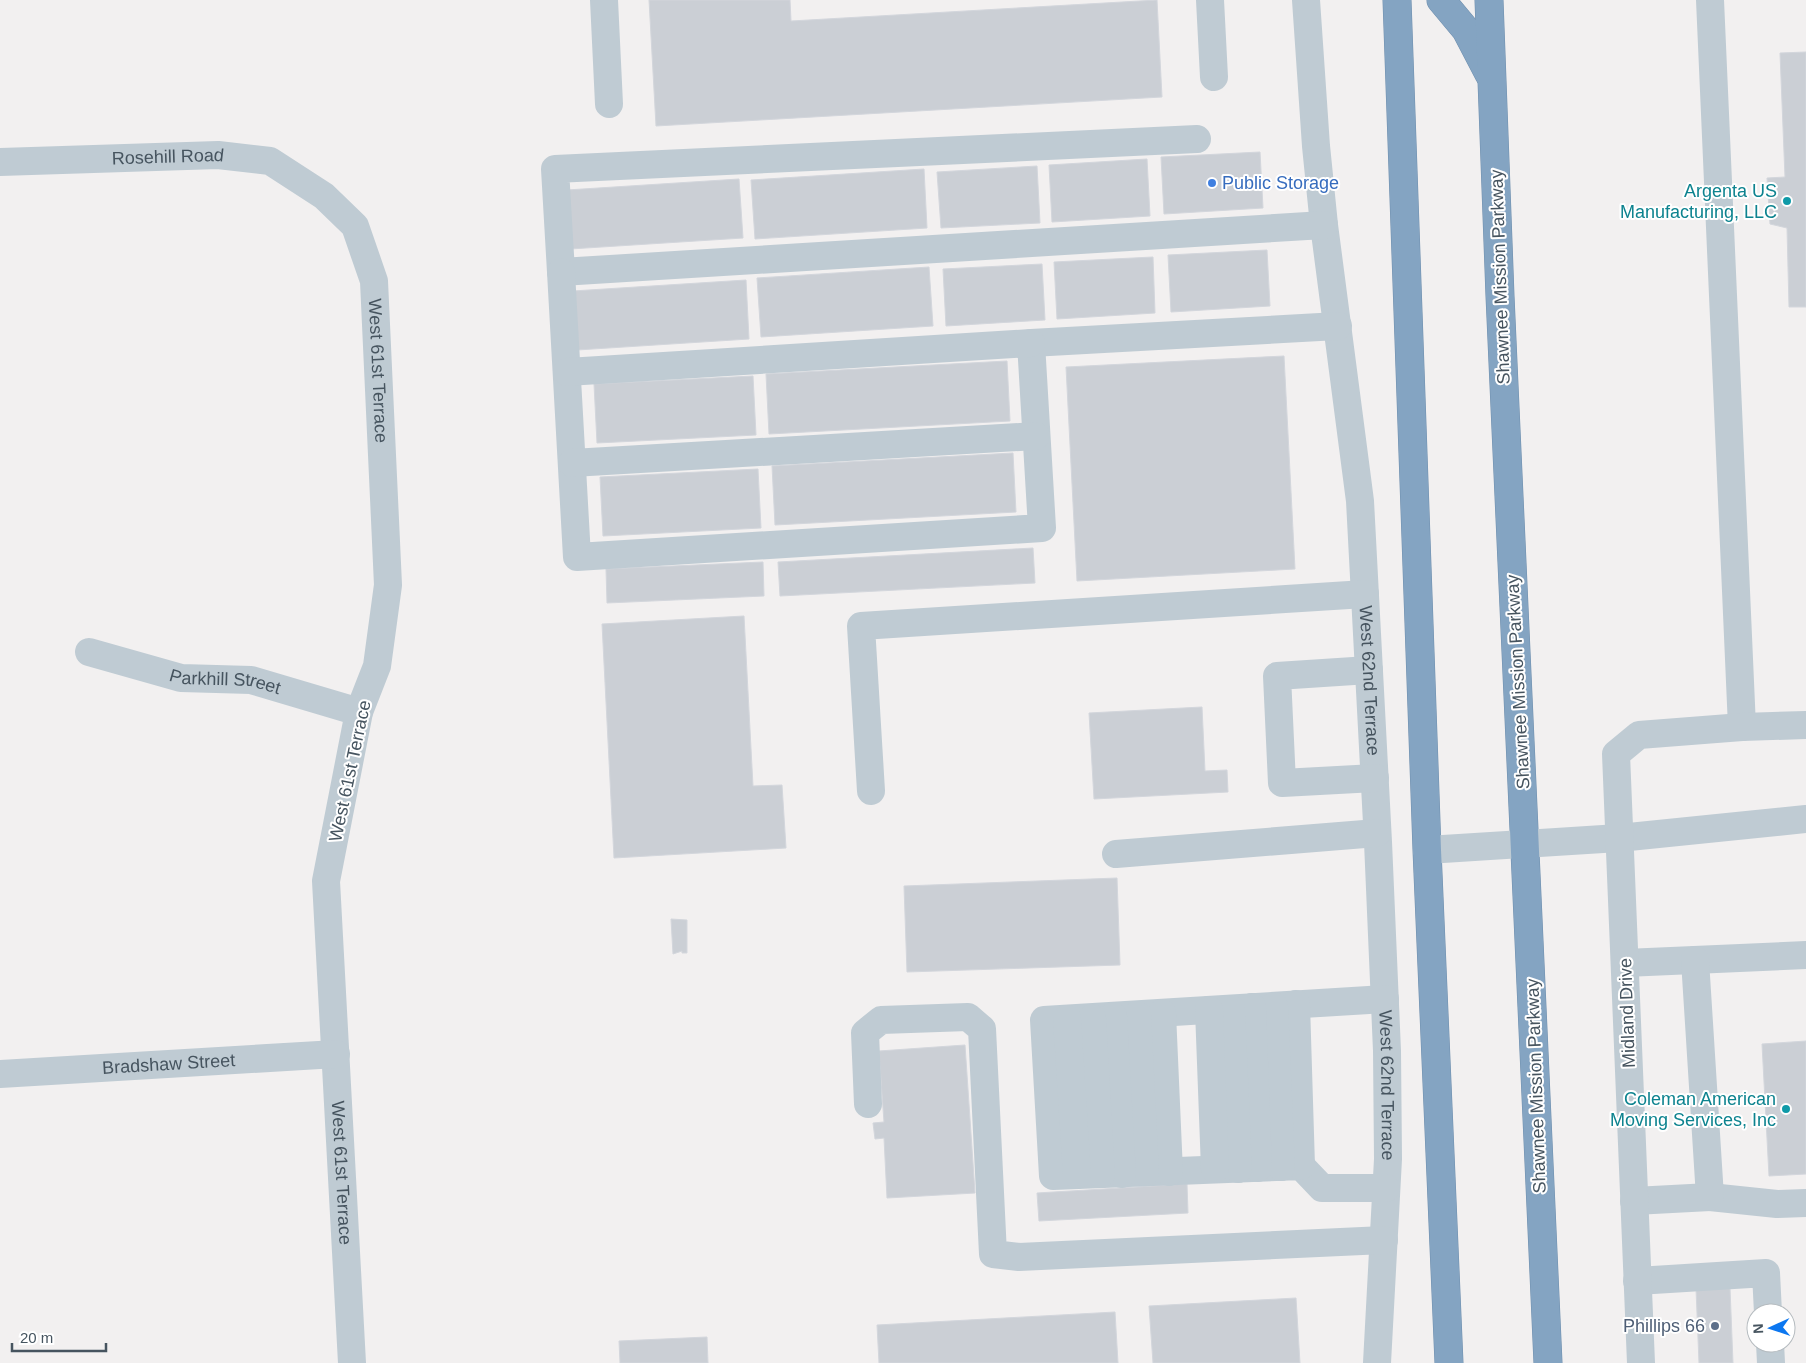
<svg xmlns="http://www.w3.org/2000/svg" width="1806" height="1363" font-family="Helvetica,sans-serif">
<style>
.building{fill:#cbcfd5;stroke:#d3d6dc}
.lines{fill:none;stroke-linecap:round;stroke-linejoin:round}
.highway-casing{stroke:#6f8fae;stroke-width:29}
.minor{stroke:#bfcbd3;stroke-width:28}
.highway{stroke:#84a4c2;stroke-width:28}
.shop-dot{fill:#3f7fe0;stroke:#fff;stroke-width:2}
.culture-dot{fill:#0f9aa8;stroke:#fff;stroke-width:2}
.service-dot{fill:#5c6f8a;stroke:#fff;stroke-width:2}
.labels{text-anchor:middle;dominant-baseline:central;stroke-width:4;stroke-linejoin:round;paint-order:stroke}
.street-label{font-size:18px;fill:#46545f;stroke:#fff}
.shop-label{font-size:18px;fill:#366cbe;stroke:#fff;text-anchor:start}
.culture-label{font-size:18px;fill:#0d838f;stroke:#fff;text-anchor:end}
.service-label{font-size:18px;fill:#4e5e75;stroke:#fff;text-anchor:end}
</style>
<rect width="100%" height="100%" fill="#f2f0f0"/>
<g class="building">
<polygon points="649,0 790,0 791,21 1157,0 1162,97 656,126"/>
<polygon points="1806,52 1806,307 1789,307 1787,228 1770,224 1767,178 1785,177 1780,53"/>
<polygon points="1260,152 1263,208 1164,214 1161,157"/>
<polygon points="1147,159 1150,216 1052,222 1049,165"/>
<polygon points="1037,166 1040,223 941,228 937,172"/>
<polygon points="924,169 927,228 755,239 751,180"/>
<polygon points="739,179 743,238 570,249 567,190"/>
<polygon points="1267,250 1270,306 1171,312 1168,255"/>
<polygon points="1153,257 1155,313 1057,319 1054,262"/>
<polygon points="1042,264 1045,320 946,326 943,269"/>
<polygon points="929,267 933,326 761,337 757,278"/>
<polygon points="746,280 749,339 577,350 573,291"/>
<polygon points="1284,356 1295,569 1077,581 1066,367"/>
<polygon points="1007,361 1010,421 769,434 766,374"/>
<polygon points="753,376 756,435 597,443 594,384"/>
<polygon points="1013,453 1016,512 775,525 772,466"/>
<polygon points="758,469 761,528 603,536 600,477"/>
<polygon points="1033,548 1035,583 780,596 778,562"/>
<polygon points="763,562 764,596 607,603 606,569"/>
<polygon points="744,616 753,786 782,785 786,848 614,858 602,624"/>
<polygon points="1202,707 1205,771 1227,770 1228,792 1094,799 1089,713"/>
<polygon points="1117,878 1120,965 907,972 904,886"/>
<polygon points="671,919 687,920 687,953 682,953 682,951 673,954"/>
<polygon points="1806,1041 1806,1174 1769,1176 1762,1044"/>
<polygon points="965,1045 975,1193 887,1198 884,1138 875,1139 873,1123 884,1122 879,1051"/>
<polygon points="1187,1184 1188,1213 1039,1221 1037,1193"/>
<polygon points="1730,1288 1733,1363 1699,1363 1696,1289"/>
<polygon points="1296,1298 1300,1363 1153,1363 1149,1306"/>
<polygon points="1115,1312 1118,1363 879,1363 877,1325"/>
<polygon points="707,1337 708,1363 620,1363 619,1341"/>
</g>
<g class="lines">
<g class="highway-casing">
<g id="highway">
<polyline points="1397,0 1427,850 1449,1363"/>
<polyline points="1441,0 1466,30 1489,74"/>
<polyline points="1489,0 1500,296 1548,1363"/>
</g>
</g>
<g class="minor">
<polyline points="604,0 609,104"/>
<polyline points="1210,0 1214,77"/>
<path id="s1" d="M 1306,0 L 1316,146 L 1324,225 L 1360,501 L 1378,842 L 1387,1051 L 1388,1159 L 1377,1363"/>
<polyline points="1710,0 1742,727"/>
<polyline points="1197,139 555,169 561,272 1324,225"/>
<path id="s2" d="M 0,162 L 218,155 L 270,161 L 324,196 L 355,226 L 374,281 L 388,585 L 377,666 L 359,712 L 326,881 L 352,1363"/>
<polyline points="561,272 577,557 1042,528 1031,343 1338,326"/>
<polyline points="567,372 1031,343"/>
<polyline points="572,463 1036,436"/>
<path id="s3" d="M 89,652 L 181,678 L 251,680 L 359,712"/>
<polyline points="1369,670 1277,676 1282,783 1375,778"/>
<polyline points="871,791 861,626 1365,594"/>
<polyline points="1427,850 1619,838 1806,819"/>
<polyline points="1116,854 1377,833"/>
<polyline points="1625,963 1806,955"/>
<polyline points="1385,999 1044,1020 1053,1176 1301,1166 1322,1188 1386,1188"/>
<polyline points="1296,1004 1301,1166"/>
<polyline points="1274,1006 1281,1167"/>
<polyline points="1252,1007 1258,1168"/>
<polyline points="1231,1009 1238,1169"/>
<polyline points="1209,1010 1215,1169"/>
<polyline points="1162,1013 1169,1172"/>
<polyline points="1137,1015 1145,1172"/>
<polyline points="1113,1016 1122,1174"/>
<polyline points="1092,1018 1101,1174"/>
<polyline points="1067,1019 1077,1175"/>
<path id="s4" d="M 0,1074 L 336,1054"/>
<polyline points="868,1104 865,1033 881,1020 968,1017 982,1029 993,1254 1019,1257 1384,1240"/>
<polyline points="1710,1197 1777,1204 1806,1203"/>
<polyline points="1634,1201 1710,1197 1695,960"/>
<polyline points="1637,1281 1766,1273 1768,1313"/>
<polyline points="1770,1343 1771,1363"/>
<polyline points="1641,1363 1616,754 1639,735 1742,727 1806,725"/>
</g>
<use href="#highway" class="highway"/>
</g>
<circle class="shop-dot" cx="1212" cy="183" r="5"/>
<g class="culture-dot">
<circle cx="1787" cy="201" r="5"/>
<circle cx="1786" cy="1109" r="5"/>
</g>
<circle class="service-dot" cx="1715" cy="1326" r="5"/>
<g class="labels">
<g class="street-label">
<text stroke="none"><textPath href="#s2" startOffset="168">Rosehill Road</textPath></text>
<text transform="translate(1500 277) rotate(-92)">Shawnee Mission Parkway</text>
<text stroke="none"><textPath href="#s2" startOffset="526">West 61st Terrace</textPath></text>
<text stroke="none"><textPath href="#s1" startOffset="684">West 62nd Terrace</textPath></text>
<text stroke="none"><textPath href="#s3" startOffset="140">Parkhill Street</textPath></text>
<text transform="translate(1518 682) rotate(-93)">Shawnee Mission Parkway</text>
<text transform="translate(350 771) rotate(-78)">West 61st Terrace</text>
<text transform="translate(1627 1013) rotate(-92)">Midland Drive</text>
<text stroke="none"><textPath href="#s4" startOffset="169">Bradshaw Street</textPath></text>
<text stroke="none"><textPath href="#s1" startOffset="1089">West 62nd Terrace</textPath></text>
<text transform="translate(1536 1086) rotate(-92)">Shawnee Mission Parkway</text>
<text stroke="none"><textPath href="#s2" startOffset="1336">West 61st Terrace</textPath></text>
</g>
<g class="shop-label">
<text x="1222" y="183">Public Storage</text>
</g>
<g class="culture-label">
<text x="1777" y="191">Argenta US<tspan x="1777" dy="21">Manufacturing, LLC</tspan></text>
<text x="1776" y="1099">Coleman American<tspan x="1776" dy="21">Moving Services, Inc</tspan></text>
</g>
<g class="service-label">
<text x="1705" y="1326">Phillips 66</text>
</g>
</g>
<g transform="translate(1771 1328) rotate(267)"><circle r="24" fill="#ffffff" stroke="#b5bbbf"/>
<path d="M0-4L9 19L0 12L-9 19Z" fill="#0c77f0"/>
<text y="-8" font-size="14" font-weight="bold" text-anchor="middle" fill="#46545f">N</text>
</g>
<path d="M12 1343v8h94v-8" fill="none" stroke="#46545f" stroke-width="2.5"/>
<text x="20" y="1343" font-size="15" fill="#46545f" stroke="#ffffff" stroke-width="4" paint-order="stroke">20 m</text>
</svg>
